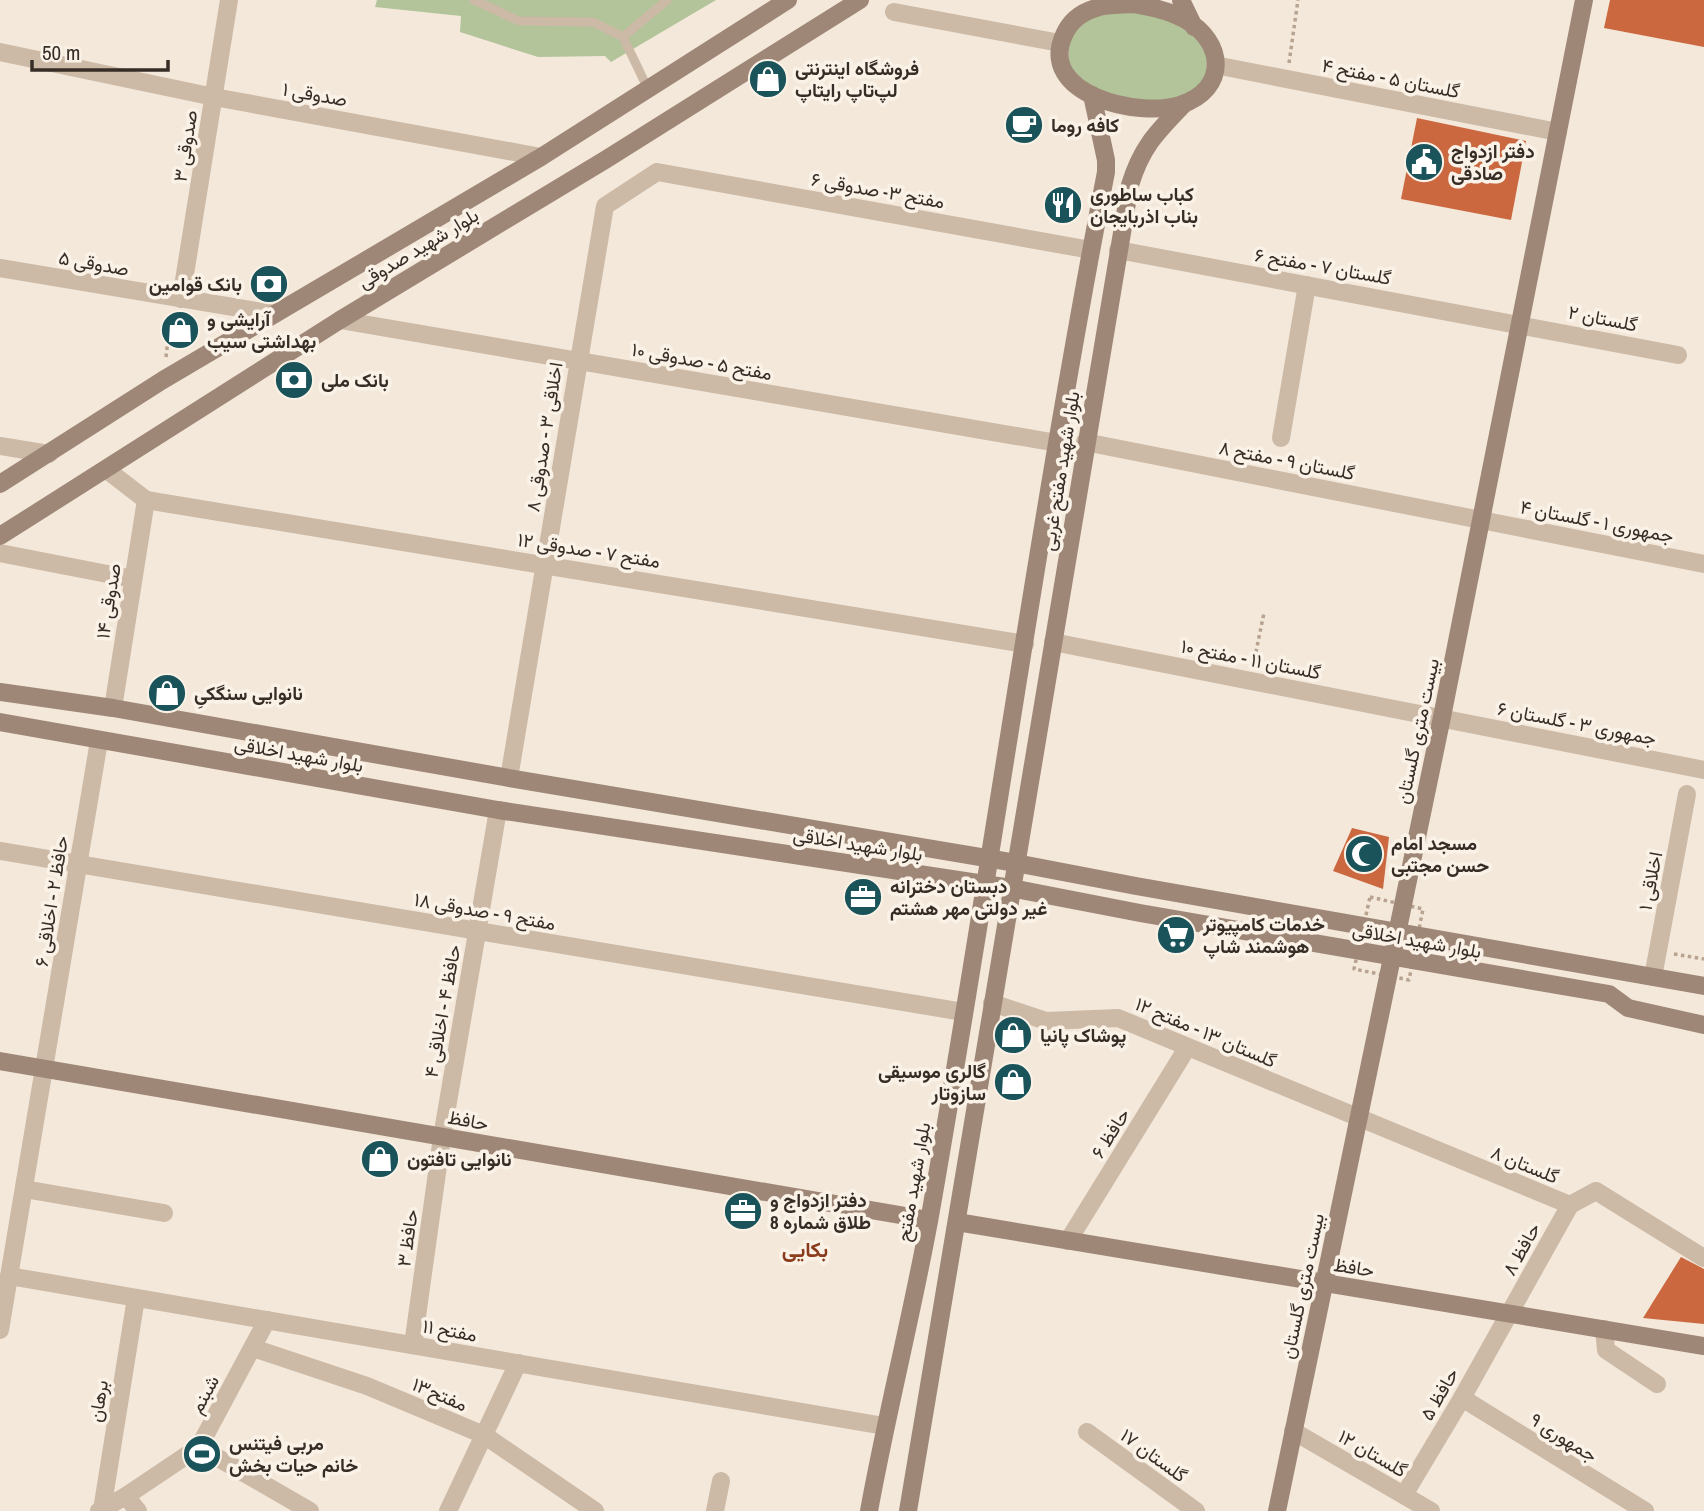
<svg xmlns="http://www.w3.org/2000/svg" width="1704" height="1511" font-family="'Archivo Narrow',Vazirmatn,sans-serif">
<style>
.green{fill:#b3c39a}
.building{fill:#cb6840}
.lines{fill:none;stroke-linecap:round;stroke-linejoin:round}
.path{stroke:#b7a390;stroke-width:3.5;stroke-dasharray:3.5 3.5;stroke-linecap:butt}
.lane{stroke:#ccb9a6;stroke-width:9}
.street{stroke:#ccb9a6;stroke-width:18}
.secondary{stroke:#9f8777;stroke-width:18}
.labels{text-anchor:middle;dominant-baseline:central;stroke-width:7;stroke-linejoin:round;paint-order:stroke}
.poi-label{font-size:19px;font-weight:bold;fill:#372d27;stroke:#faf2e7;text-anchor:start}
.street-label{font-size:19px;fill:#372d27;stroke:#faf2e7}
.neighbourhood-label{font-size:21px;font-weight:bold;fill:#8a3b1c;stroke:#faf2e7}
</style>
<rect width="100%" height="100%" fill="#f3e8da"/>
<g class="green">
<polygon points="377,0 716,0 611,62 605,56 538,57 460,32 461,16 375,7"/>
<path d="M 1137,12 C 1162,19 1197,25 1207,53 C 1210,60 1208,69 1208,76 C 1199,85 1191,94 1178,98 C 1147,106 1104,99 1079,78 C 1070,70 1067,60 1069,49 C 1070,44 1070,37 1072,33 C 1081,12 1118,13 1137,12 Z"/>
</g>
<g class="building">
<polygon points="1610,0 1704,0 1704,47 1604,28"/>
<polygon points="1417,118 1526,141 1511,220 1401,199"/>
<polygon points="1352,828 1389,837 1383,889 1333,871"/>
<polygon points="1681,1257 1704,1269 1704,1324 1643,1318"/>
</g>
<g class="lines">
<g class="path">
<polyline points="1289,63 1298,0"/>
<polyline points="166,357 171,313"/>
<polyline points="1253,666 1264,613"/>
<polygon points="1370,897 1423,909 1409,980 1354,969"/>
<polyline points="1674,954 1704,959"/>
</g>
<g class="lane">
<polyline points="474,0 519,21 593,22 623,37 648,89"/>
<polyline points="623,37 667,0"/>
</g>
<g class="street">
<polyline points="894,12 1060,43"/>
<polyline points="0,52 214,97 541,157"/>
<polyline points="1215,65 1558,132"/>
<polyline points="1118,250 1678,355"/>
<polyline points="0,268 274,314"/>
<polyline points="181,299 229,0"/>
<polyline points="340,320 1057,443"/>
<polyline points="1281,438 1307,285"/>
<polyline points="1085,442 1704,564"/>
<polyline points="0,446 49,454"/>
<polyline points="107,470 146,500 1025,644"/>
<polyline points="0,553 133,579"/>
<polyline points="1053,642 1704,770"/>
<polyline points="113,708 146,500"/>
<polyline points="509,778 605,206 657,172 1091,250"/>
<polyline points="0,851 963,1012"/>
<polyline points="1653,977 1687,794"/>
<polyline points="992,1003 1046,1021 1118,1018 1570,1205"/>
<polyline points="24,1189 164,1213"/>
<polyline points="1570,1205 1596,1191 1704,1258"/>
<polyline points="1068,1241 1187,1048"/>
<polyline points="9,1276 884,1426"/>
<polyline points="1604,1329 1606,1350 1657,1384"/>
<polyline points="0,1330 99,741"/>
<polyline points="413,1345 442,1137 498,810"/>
<polyline points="253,1348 367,1386 484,1435 595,1511"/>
<polyline points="1462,1398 1645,1511"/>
<polyline points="1293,1431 1431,1511"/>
<polyline points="1087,1432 1196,1511"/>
<polyline points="199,1447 310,1511"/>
<polyline points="1404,1495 1462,1398 1570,1205"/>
<polyline points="126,1496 138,1511"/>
<polyline points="102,1510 136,1298"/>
<polyline points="99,1511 126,1496 199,1447 267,1320"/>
<polyline points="448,1511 518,1363"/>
<polyline points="715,1511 721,1481"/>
</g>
<g class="secondary">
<polyline points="1181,0 1194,27"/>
<path d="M 1133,4 C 1150,7 1168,10 1184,19 C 1225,41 1229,89 1180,105 C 1139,118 1037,95 1064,35 C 1070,21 1082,12 1096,8 C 1107,4 1120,5 1133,4 Z"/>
<polyline points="0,484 163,380 541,157 788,0"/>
<polyline points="0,536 340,320 605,160 860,0"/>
<polyline points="0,692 113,708 509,778 1016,863 1136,886 1704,986"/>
<polyline points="0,722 498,810 1011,888 1140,913 1609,994 1628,1008 1704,1025"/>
<polyline points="0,1061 929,1220"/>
<polyline points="957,1222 1704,1346"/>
<path d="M 869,1511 C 887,1412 912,1315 930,1216 C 991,869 1039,519 1106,172 L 1106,160 L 1092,95"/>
<path d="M 908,1511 L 1130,185 C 1142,146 1157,132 1185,103"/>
<polyline points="1277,1511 1442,717 1584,0"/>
</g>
</g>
<defs>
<g id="shop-disc" transform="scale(2.0125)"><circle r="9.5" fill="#1b535b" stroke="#faf2e7"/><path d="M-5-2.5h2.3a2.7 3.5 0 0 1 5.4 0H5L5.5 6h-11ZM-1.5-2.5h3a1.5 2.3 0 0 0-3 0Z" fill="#fff"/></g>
<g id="cafe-disc" transform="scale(2.0125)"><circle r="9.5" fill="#1b535b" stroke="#faf2e7"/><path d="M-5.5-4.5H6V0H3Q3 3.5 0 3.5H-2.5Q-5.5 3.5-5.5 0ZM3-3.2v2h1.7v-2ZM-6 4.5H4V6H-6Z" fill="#fff"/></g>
<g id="civic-disc" transform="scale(2.0125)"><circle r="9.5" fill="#1b535b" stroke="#faf2e7"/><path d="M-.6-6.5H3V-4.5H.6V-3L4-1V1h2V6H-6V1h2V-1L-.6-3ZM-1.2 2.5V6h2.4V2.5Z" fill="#fff"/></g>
<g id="restaurant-disc" transform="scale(2.0125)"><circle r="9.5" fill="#1b535b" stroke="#faf2e7"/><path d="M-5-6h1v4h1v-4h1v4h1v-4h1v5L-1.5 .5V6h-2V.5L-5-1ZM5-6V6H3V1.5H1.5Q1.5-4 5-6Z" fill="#fff"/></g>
<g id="bank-disc" transform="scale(2.0125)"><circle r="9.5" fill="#1b535b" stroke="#faf2e7"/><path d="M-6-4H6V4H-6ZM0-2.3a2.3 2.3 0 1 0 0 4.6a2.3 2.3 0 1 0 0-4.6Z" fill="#fff"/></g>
<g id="mosque-disc" transform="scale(2.0125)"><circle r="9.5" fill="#1b535b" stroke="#faf2e7"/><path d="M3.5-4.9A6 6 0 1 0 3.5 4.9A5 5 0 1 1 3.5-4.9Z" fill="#fff"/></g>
<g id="office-disc" transform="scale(2.0125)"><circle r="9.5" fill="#1b535b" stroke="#faf2e7"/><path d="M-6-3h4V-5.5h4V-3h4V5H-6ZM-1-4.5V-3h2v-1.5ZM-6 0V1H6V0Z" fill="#fff"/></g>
<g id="supermarket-disc" transform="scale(2.0125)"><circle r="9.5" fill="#1b535b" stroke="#faf2e7"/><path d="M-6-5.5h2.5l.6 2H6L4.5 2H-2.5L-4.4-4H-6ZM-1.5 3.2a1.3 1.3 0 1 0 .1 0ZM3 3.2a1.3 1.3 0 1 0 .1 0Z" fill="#fff"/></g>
<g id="stadium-disc" transform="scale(2.0125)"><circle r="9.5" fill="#1b535b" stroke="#faf2e7"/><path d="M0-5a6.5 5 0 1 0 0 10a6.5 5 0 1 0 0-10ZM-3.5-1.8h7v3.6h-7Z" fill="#fff"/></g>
</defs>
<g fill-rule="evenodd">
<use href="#shop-disc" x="768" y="79"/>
<use href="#cafe-disc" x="1024" y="125"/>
<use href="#civic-disc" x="1424" y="162"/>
<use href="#restaurant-disc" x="1063" y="205"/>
<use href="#bank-disc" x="269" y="284"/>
<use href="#shop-disc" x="180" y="330"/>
<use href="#bank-disc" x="294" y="380"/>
<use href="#shop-disc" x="167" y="693"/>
<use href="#mosque-disc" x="1364" y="854"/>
<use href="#office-disc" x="863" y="897"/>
<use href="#supermarket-disc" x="1176" y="935"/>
<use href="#shop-disc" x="1013" y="1035"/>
<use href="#shop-disc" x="1013" y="1082"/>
<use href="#shop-disc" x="380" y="1159"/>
<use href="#office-disc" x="743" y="1211"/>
<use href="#stadium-disc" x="202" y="1454"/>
</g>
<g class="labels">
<g class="poi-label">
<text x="795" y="68">فروشگاه اینترنتی<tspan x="795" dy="22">لپ‌تاپ رایتاپ</tspan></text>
<text x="1051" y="125">کافه روما</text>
<text x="1451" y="151">دفتر ازدواج<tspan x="1451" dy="22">صادقی</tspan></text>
<text x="1090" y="194">کباب ساطوری<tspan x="1090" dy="22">بناب اذربایجان</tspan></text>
<text x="242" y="284" text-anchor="end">بانک قوامین</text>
<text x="207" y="319">آرایشی و<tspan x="207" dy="22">بهداشتی سیب</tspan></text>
<text x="321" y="380">بانک ملی</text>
<text x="194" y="693">نانوایی سنگکیِ</text>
<text x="1391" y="843">مسجد امام<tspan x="1391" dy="22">حسن مجتبی</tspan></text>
<text x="890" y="886">دبستان دخترانه<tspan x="890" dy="22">غیر دولتی مهر هشتم</tspan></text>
<text x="1203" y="924">خدمات کامپیوتر<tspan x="1203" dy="22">هوشمند شاپ</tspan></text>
<text x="1040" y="1035">پوشاک پانیا</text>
<text x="986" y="1071" text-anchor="end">گالری موسیقی<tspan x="986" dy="22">سازوتار</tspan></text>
<text x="407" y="1159">نانوایی تافتون</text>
<text x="770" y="1200">دفتر ازدواج و<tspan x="770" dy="22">طلاق شماره 8</tspan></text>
<text x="229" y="1443">مربی فیتنس<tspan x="229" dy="22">خانم حیات بخش</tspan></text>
</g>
<g class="street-label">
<text transform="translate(1391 78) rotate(11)">گلستان ۵ - مفتح ۴</text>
<text transform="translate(315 94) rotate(10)">صدوقی ۱</text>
<text transform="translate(185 146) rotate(-81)">صدوقی ۳</text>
<text transform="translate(878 190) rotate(10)">مفتح ۳- صدوقی ۶</text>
<text transform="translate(418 248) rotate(-31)">بلوار شهید صدوقی</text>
<text transform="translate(94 263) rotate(10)">صدوقی ۵</text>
<text transform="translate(1323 266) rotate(10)">گلستان ۷ - مفتح ۶</text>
<text transform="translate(1603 318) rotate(11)">گلستان ۲</text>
<text transform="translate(702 361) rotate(10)">مفتح ۵ - صدوقی ۱۰</text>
<text transform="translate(544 437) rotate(-81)">اخلاقی ۳ - صدوقی ۸</text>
<text transform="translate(1287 460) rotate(11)">گلستان ۹ - مفتح ۸</text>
<text transform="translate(1060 471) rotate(-81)">بلوار شهید مفتح غربی</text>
<text transform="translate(1597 521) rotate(11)">جمهوری ۱ - گلستان ۴</text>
<text transform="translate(589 550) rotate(9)">مفتح ۷ - صدوقی ۱۲</text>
<text transform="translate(108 601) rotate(-81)">صدوقی ۱۴</text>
<text transform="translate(1251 659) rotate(11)">گلستان ۱۱ - مفتح ۱۰</text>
<text transform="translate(1577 723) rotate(11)">جمهوری ۳ - گلستان ۶</text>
<text transform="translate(1417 731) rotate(-78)">بیست متری گلستان</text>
<text transform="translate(299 754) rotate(10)">بلوار شهید اخلاقی</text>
<text transform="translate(858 844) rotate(9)">بلوار شهید اخلاقی</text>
<text transform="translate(1650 881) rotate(-79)">اخلاقی ۱</text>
<text transform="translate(51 901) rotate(-81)">حافظ ۲ - اخلاقی ۶</text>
<text transform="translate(485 911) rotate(10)">مفتح ۹ - صدوقی ۱۸</text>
<text transform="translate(1417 940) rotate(10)">بلوار شهید اخلاقی</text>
<text transform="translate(442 1011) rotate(-80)">حافظ ۴ - اخلاقی ۴</text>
<text transform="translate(1206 1032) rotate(23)">گلستان ۱۳ - مفتح ۱۲</text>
<text transform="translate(468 1120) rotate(10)">حافظ</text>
<text transform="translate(1110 1133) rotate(-58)">حافظ ۶</text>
<text transform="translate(1525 1164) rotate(22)">گلستان ۸</text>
<text transform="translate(913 1182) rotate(-80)">بلوار شهید مفتح</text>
<text transform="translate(407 1238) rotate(-82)">حافظ ۳</text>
<text transform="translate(1521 1249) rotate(-61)">حافظ ۸</text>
<text transform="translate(1354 1267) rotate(9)">حافظ</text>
<text transform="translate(1302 1286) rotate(-78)">بیست متری گلستان</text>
<text transform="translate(450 1330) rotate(10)">مفتح ۱۱</text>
<text transform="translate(204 1394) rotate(-61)">شبنم</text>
<text transform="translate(440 1394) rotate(23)">مفتح۱۳</text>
<text transform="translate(1439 1394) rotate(-60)">حافظ ۵</text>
<text transform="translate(98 1401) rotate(-81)">برهان</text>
<text transform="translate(1564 1437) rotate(32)">جمهوری ۹</text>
<text transform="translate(1373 1453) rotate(30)">گلستان ۱۲</text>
<text transform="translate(1154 1455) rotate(36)">گلستان ۱۷</text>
</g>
<g class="neighbourhood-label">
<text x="805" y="1249">بکایی</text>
</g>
</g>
<path d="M32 60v10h136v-10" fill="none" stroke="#372d27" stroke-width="3.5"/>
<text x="42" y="60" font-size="21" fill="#372d27" stroke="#faf2e7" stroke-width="5" paint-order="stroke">50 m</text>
</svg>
